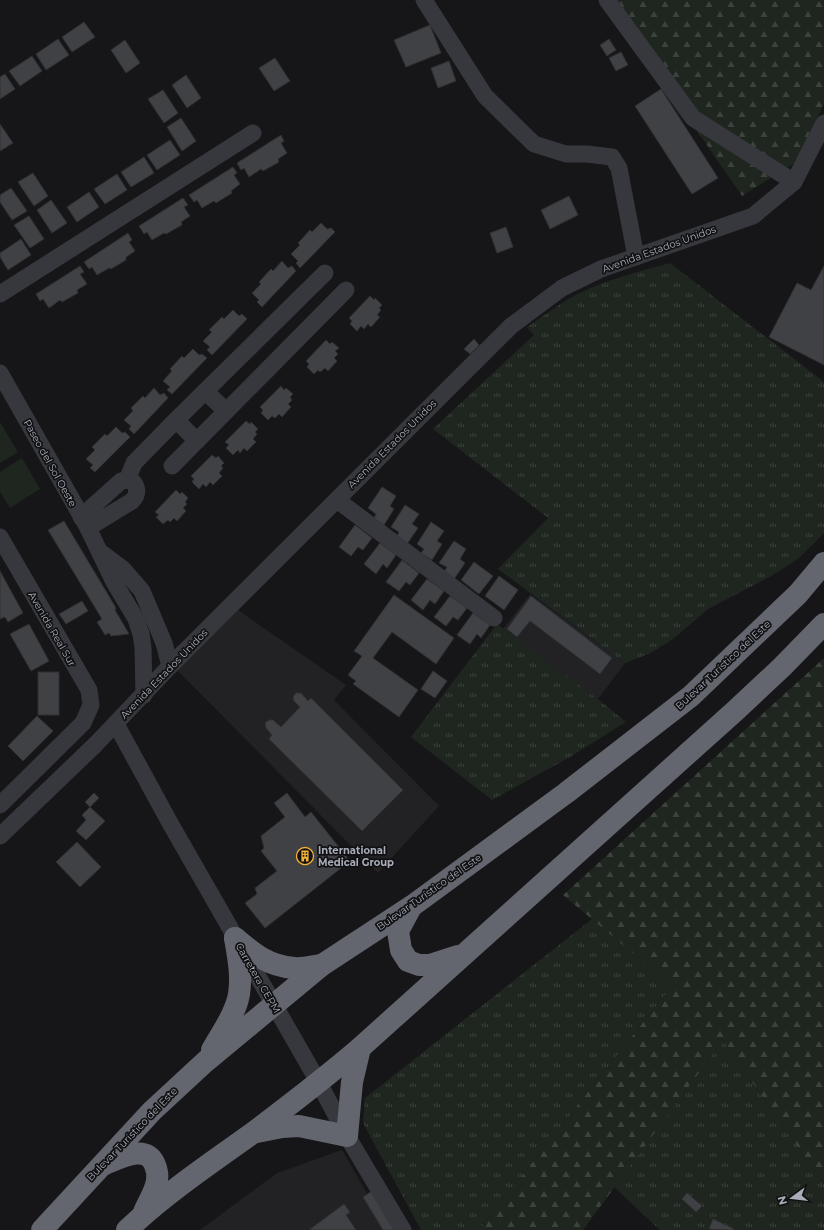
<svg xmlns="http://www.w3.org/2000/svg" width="824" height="1230" font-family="Montserrat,sans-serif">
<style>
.built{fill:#222225}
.grass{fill:url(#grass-tufts)}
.forest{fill:url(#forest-firs)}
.pitch{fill:#1e261f}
.building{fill:#404145;stroke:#303034}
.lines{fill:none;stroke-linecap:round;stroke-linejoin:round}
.minor{stroke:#37383d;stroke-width:17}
.highway{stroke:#63666e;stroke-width:22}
.labels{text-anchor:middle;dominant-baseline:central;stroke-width:3.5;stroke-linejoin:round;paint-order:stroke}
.street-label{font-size:10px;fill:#a8adb8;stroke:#111113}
.poi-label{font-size:10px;font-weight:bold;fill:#a8adb8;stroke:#111113;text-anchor:start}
</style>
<defs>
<pattern id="grass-tufts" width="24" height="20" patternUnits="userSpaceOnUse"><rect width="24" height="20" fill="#1e261f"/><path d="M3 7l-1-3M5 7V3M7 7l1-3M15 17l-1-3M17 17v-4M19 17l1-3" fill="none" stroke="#3c433d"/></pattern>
<pattern id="forest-firs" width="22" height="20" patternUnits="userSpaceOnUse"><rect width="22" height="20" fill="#1e261f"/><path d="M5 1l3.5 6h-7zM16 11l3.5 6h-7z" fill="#3c433d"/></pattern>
</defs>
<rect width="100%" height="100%" fill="#161618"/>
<g class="built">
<polygon points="530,594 625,663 598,699 503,629"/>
<polygon points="235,608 346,685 334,700 439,806 378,873 177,670"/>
<polygon points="342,1150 388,1230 200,1230 277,1173"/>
</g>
<g class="grass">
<path d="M 670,263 L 824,382 L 824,533 L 798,559 L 771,576 L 708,609 L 673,639 L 651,653 L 625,663 L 498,569 L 548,518 L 433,429 L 534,335 L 527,327 C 545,315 563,301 582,292 C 610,279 640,271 670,263 Z"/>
<polygon points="497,624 598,699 626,722 570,757 492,800 411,737"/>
<polygon points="592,919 672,986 479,1230 421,1230 363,1123 365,1098"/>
<polygon points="723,1040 805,1158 824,1183 824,1230 660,1230 614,1187"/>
</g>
<g class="forest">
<polygon points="607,0 824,0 824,104 795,163 742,196"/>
<polygon points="824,658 824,1183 805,1158 723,1040 583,1230 479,1230 672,986 563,895"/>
</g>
<g class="pitch">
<polygon points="0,422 18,452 0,463"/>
<polygon points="22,458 40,489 10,508 0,492 0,472"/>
</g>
<g class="building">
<polygon points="84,22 95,37 72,52 62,37"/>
<polygon points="430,25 441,53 406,67 394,40"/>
<polygon points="58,39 69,55 46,70 36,54"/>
<polygon points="609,39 616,50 607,56 600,45"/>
<polygon points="125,40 140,63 126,73 111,50"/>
<polygon points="621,52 628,65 616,71 609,58"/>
<polygon points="32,56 42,71 20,86 9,71"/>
<polygon points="275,58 290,81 274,91 259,68"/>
<polygon points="449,61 456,81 438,88 431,68"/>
<polygon points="5,74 15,89 0,99 0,77"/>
<polygon points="186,75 201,98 187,108 172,85"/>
<polygon points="661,89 718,178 692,194 635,106"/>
<polygon points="163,90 178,113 164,123 148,99"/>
<polygon points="181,118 196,141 182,151 167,127"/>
<polygon points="0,124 13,143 0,151"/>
<polygon points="281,135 284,141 281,143 287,153 278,159 279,162 263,171 261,169 249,177 244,168 241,170 237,163"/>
<polygon points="170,140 180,155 157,170 147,155"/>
<polygon points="144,157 154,173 131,187 121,172"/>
<polygon points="233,167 237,173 234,175 240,184 231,191 232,193 216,203 214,201 202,208 197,200 194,202 189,195"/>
<polygon points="33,173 48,196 34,206 18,182"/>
<polygon points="117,174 127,190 105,204 94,189"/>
<polygon points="11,188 27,211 12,220 0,202 0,195"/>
<polygon points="89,192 99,207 77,222 67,207"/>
<polygon points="569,196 578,215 550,229 541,210"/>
<polygon points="183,198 188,205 184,207 190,216 181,222 182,225 166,234 164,233 152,240 147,232 144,234 139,226"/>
<polygon points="51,200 67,223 52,233 37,210"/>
<polygon points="29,216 44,239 30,248 14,225"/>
<polygon points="321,223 327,229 331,228 335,232 300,268 296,263 298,261 291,254 300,245 298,243 310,230 312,232"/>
<polygon points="506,227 513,247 497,253 490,233"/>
<polygon points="128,233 132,240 129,242 135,251 126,257 126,260 111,269 109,268 97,275 92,267 89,269 84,262"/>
<polygon points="21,239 31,255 8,270 0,257 0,253"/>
<polygon points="282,261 288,268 292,266 296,271 262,307 257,302 259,300 252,293 261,284 259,282 271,269 273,271"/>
<polygon points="80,266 84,272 80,274 87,284 77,290 78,293 62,302 60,300 49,308 43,299 40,301 36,294"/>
<polygon points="824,266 824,365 769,337 797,283 811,290"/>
<polygon points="370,296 374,300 375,298 382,305 379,308 381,310 377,315 380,317 371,327 368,324 364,329 361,326 357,331 350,324 352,321 349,318"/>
<polygon points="233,310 239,316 242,314 247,319 212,355 207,350 210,347 203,341 212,332 209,330 222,317 224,319"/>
<polygon points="474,339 479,345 470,354 464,349"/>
<polygon points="326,340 330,344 332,342 339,348 335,351 338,354 334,358 337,361 328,371 325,368 320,372 318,370 314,374 307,367 309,364 306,361"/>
<polygon points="193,349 199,355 202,354 207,358 172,394 167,390 170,387 163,381 172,371 170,369 182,356 184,358"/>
<polygon points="281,386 284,390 286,388 293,394 290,397 292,400 288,404 291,407 282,417 279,414 275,418 272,416 268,420 261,413 263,410 260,407"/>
<polygon points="154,388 160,395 164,393 168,398 134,434 129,429 131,426 124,420 133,411 131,408 143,396 145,398"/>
<polygon points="246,421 250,424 251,422 258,429 255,432 257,434 253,439 256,442 247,451 244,448 240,453 238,450 233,455 226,448 229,445 225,442"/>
<polygon points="116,427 122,433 125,432 130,437 95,472 90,468 93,465 86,459 95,450 92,447 105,434 107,436"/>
<polygon points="212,455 216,458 218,456 224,463 221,466 223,468 219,473 222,476 213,485 210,482 206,487 203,484 199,489 192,482 194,479 191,476"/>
<polygon points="382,487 396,496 390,506 394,509 384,525 374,518 376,514 368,508"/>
<polygon points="176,490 180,494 182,492 188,498 185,502 187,504 183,508 186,511 177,521 174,518 170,522 168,520 163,524 156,517 159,515 155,512"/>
<polygon points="405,505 419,514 412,524 418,528 407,544 397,537 399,532 391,527"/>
<polygon points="64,521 116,608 115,610 129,634 111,636 109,633 105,635 97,622 102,619 48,530"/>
<polygon points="431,522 444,531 437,541 442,544 432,560 421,553 424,549 417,544"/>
<polygon points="355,525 372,538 363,550 358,547 351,556 339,547"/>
<polygon points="454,541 466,549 460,559 465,563 454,579 444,572 447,567 439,563"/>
<polygon points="380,543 396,555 387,568 383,564 376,574 364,564"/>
<polygon points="402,560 419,573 410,585 406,582 399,591 386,582"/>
<polygon points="474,562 493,576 479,594 461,580"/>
<polygon points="0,571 23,613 8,622 5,617 0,619"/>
<polygon points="499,576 518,590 504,610 485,596"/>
<polygon points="427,579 444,591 435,604 430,600 423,610 411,600"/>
<polygon points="394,595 454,638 436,664 392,632 373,658 418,690 399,717 353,684 356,681 348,675 362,656 354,651"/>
<polygon points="450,596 467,608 458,620 453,617 446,626 434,617"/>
<polygon points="531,596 612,658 600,674 530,621 517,637 507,629"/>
<polygon points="82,601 88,611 66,624 59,614"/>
<polygon points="473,613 490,625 481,638 477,634 470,644 457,635"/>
<polygon points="29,624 49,661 31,671 10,634"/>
<polygon points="433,671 447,681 435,698 421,689"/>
<rect x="38" y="672" width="21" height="43"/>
<polygon points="296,693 301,693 308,701 311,698 403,790 362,831 269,739 272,735 266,728 265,723 269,720 273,720 281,727 300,707 294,701 293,697"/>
<polygon points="37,716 53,731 23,761 8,746"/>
<polygon points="94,793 99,798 90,807 85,802"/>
<polygon points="287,793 305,817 311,812 350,861 265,928 245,903 257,894 255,888 277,871 261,851 264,848 261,836 285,817 274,803"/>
<polygon points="90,807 105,821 86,840 76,831 86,820 82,815"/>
<polygon points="77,842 101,867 80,887 56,862"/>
<polygon points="372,1191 396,1230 383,1230 363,1197"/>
<polygon points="687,1193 702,1206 696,1212 682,1199"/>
<polygon points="344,1204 350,1212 346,1215 356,1230 309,1230"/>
<polygon points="713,1219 734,1229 733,1230 709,1229"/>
</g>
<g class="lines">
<g class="minor">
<polyline points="424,0 485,96 534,144 566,154 587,154 612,157 619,168 636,257"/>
<polyline points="607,0 693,118 794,182"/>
<polyline points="0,294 253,133"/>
<polyline points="0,373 88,528 114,582 136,619 141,634 143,648 144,695"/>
<polyline points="205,391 226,411"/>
<polyline points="176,420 197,441"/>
<polyline points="172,466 346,290"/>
<polyline points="127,480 134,463 176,420 325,273"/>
<polyline points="337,500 494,618"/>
<path d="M 81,517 L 121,481 L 131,480 C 138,486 139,494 132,501 L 88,528"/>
<polyline points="0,537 89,690 91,705 83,723 0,805"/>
<polyline points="103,554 123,569 142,591 164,643 170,666"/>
<polyline points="116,724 170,823 319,1083 347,1136 403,1230"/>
<polyline points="0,836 95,745 170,666 511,326 562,288 601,269 753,216 794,182 824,123"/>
</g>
<g class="highway">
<polyline points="411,907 398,931 401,950 408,961 419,965 430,965 458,956"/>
<path d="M 235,938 C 254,954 268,966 294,968 C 303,969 313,966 322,965"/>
<path d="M 212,1050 C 221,1034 236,1013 239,994 C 242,976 238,956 235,938"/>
<polyline points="257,1132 282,1127 299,1126 347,1136 352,1082 360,1048"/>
<path d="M 105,1164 C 120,1158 146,1143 155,1165 C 157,1170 158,1175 157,1180 C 156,1191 148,1202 144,1212"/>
<polyline points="42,1230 152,1111 205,1062 322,965 412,906 566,793 691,696 798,594 824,563"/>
<path d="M 127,1230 C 165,1194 208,1165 250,1135 C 287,1107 324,1079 360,1048 L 735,711 L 782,667 L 824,624"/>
</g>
</g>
<defs>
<g id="building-ring" transform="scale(0.9)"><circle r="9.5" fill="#111113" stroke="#f2b134" stroke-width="1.5"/><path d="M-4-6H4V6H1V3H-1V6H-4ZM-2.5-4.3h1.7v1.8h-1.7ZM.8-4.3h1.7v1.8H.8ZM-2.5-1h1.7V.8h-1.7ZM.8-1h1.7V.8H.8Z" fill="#f2b134"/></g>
</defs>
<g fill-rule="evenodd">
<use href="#building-ring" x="305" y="856"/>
</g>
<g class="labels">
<g class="street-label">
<text transform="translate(659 249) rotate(-20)">Avenida Estados Unidos</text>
<text transform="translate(392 444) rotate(-45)">Avenida Estados Unidos</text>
<text transform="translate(50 463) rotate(61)">Paseo del Sol Oeste</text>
<text transform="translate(52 629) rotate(60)">Avenida Real Sur</text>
<text transform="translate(723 665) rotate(-43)">Bulevar Turístico del Este</text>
<text transform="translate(164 674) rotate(-46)">Avenida Estados Unidos</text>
<text transform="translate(429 892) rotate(-35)">Bulevar Turístico del Este</text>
<text transform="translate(258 978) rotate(60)">Carretera CEPM</text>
<text transform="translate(132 1134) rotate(-46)">Bulevar Turístico del Este</text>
</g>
<g class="poi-label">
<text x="318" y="850">International<tspan x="318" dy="12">Medical Group</tspan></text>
</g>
</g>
<g transform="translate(792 1198) rotate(255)" stroke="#111113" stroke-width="3" paint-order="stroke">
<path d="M0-3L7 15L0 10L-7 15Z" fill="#a8adb8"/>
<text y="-6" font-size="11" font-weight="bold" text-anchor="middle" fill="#a8adb8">N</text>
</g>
</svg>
